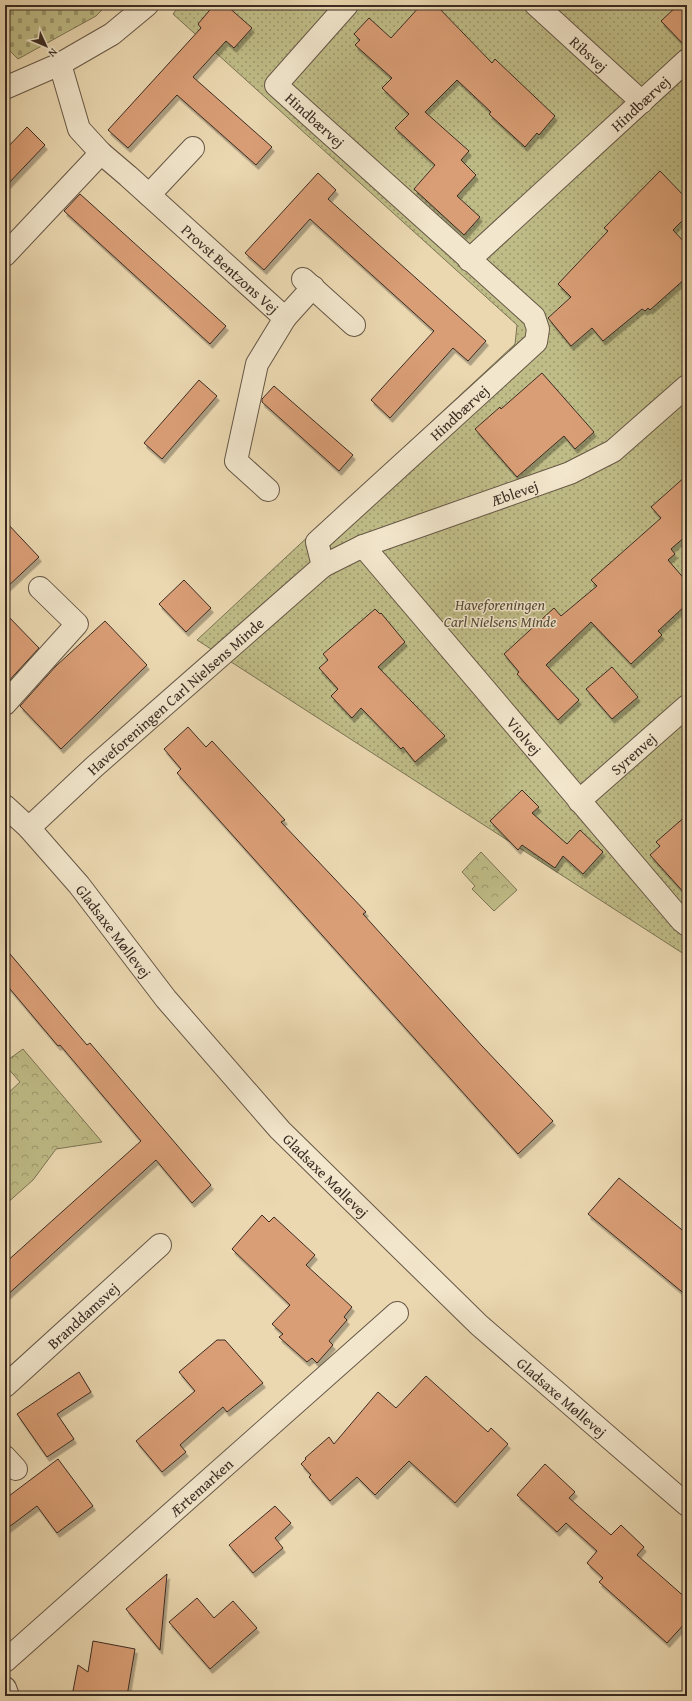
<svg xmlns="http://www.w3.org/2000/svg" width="692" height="1701" font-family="'Gentium Book Plus',serif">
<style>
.grass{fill:url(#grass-dots);stroke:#7c7455}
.cemetery{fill:url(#cemetery-stones);stroke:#7c7455}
.park{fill:url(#park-crowns);stroke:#7c7455}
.building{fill:#da9e76;stroke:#3a2c23;filter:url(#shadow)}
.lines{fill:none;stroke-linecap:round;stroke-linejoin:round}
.minor-casing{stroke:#665746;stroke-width:24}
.minor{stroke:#f2e6cc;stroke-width:22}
.labels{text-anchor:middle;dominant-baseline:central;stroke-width:3;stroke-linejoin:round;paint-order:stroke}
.street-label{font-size:15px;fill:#3a2c23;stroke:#f2e6cc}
.park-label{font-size:15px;font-style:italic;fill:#554937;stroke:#f2e6cc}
</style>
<defs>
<pattern id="grass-dots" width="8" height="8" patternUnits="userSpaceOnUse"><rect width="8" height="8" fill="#bfbc87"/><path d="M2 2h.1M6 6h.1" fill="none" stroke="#9c996e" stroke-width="1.8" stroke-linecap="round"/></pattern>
<pattern id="cemetery-stones" width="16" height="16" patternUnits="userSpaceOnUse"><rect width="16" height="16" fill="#bfbc87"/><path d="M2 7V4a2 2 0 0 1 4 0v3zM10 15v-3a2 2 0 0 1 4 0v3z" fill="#9c996e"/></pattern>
<pattern id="park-crowns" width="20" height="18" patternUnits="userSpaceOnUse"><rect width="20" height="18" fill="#bfbc87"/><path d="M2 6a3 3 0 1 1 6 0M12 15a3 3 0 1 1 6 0" fill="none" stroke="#9c996e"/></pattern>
<filter id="shadow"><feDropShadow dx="2.5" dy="4.5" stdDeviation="0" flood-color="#0004"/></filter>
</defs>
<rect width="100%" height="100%" fill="#ebd8b1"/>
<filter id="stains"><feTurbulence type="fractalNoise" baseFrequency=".005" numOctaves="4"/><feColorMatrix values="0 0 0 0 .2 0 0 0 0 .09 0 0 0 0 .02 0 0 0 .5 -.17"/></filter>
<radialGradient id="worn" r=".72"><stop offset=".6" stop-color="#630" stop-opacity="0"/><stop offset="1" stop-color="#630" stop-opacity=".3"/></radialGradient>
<polygon class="grass" points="180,5 687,5 687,956 197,640 515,344 517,325 173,14"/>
<polygon class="cemetery" points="5,5 107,5 96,16 18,59 5,46"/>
<g class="park">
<polygon points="481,852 517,890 494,911 472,889 475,886 462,872"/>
<polygon points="23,1049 102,1142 56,1149 33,1180 5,1205 5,1096 20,1082 5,1065 5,1062"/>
</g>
<g class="building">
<polygon points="214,5 226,5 252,28 234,48 226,41 193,77 272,147 256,165 177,95 128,148 108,130 201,28 198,24"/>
<polygon points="421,5 436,5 492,63 495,59 555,116 539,135 537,133 525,147 489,114 491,112 457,80 425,112 469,151 461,160 476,175 457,196 480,217 464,235 414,189 435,165 395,128 409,114 382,88 392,78 355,45 360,40 354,34 369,18 391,38"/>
<polygon points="678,5 687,5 687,48 661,21"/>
<polygon points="27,127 45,145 5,187 5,150"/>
<polygon points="660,171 687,199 687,216 673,230 687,245 687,277 650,310 648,308 645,311 642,309 603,341 592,328 571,346 548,318 571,297 558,284 608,231 604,228"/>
<polygon points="318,173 336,190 328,199 486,341 468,361 453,348 390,418 371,400 434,331 310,219 264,270 245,253"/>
<polygon points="80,194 226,326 210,344 64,211"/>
<polygon points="542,373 594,432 575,449 564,436 517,477 475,429 500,407 501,409"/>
<polygon points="199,380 217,396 162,459 144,443"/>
<polygon points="274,386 353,455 339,471 262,402 262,399"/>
<polygon points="687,475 687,535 671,549 675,554 668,560 687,582 687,604 658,631 662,635 631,664 591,622 546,665 579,700 558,720 517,674 519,672 504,654 554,608 561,616 597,586 591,580 661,518 651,507"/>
<polygon points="5,521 39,557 5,589"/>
<polygon points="184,580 211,608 186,632 159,604"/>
<polygon points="375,609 380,614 381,613 405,642 378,667 445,736 415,762 403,747 401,749 361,708 352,718 331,696 338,689 319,668 328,660 323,654"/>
<polygon points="5,613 39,648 5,685"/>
<polygon points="105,621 147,665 61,749 20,706 56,666"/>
<polygon points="612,667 638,697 612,719 586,689"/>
<polygon points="188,727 206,747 212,741 285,820 281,822 366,912 363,914 482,1046 553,1121 518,1154 177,773 181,769 164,749"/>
<polygon points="522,790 539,807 532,813 567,844 580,830 603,852 583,874 563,856 555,868 522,845 518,850 490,821"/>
<polygon points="687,815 687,896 650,855 660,846 656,842"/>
<polygon points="5,948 87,1045 90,1043 211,1185 192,1203 156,1160 5,1297 5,1263 141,1141 60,1045 58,1046 5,983"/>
<polygon points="619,1178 687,1234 687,1296 588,1214"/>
<polygon points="262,1215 269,1222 274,1217 315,1255 306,1265 352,1307 344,1317 347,1320 329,1341 333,1345 317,1363 312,1358 307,1362 279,1337 283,1334 272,1324 290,1305 232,1249"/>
<polygon points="217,1340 225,1340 263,1383 227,1412 223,1407 180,1445 186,1452 162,1472 136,1441 195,1391 179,1372"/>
<polygon points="79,1372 91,1392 57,1414 74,1439 47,1457 17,1414"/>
<polygon points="426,1376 488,1432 491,1428 508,1444 455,1503 409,1461 375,1495 357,1477 330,1501 309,1477 311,1475 301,1464 306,1459 305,1458 329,1437 334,1444 378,1392 396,1408"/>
<polygon points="58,1459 93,1506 57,1533 37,1506 5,1530 5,1499"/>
<polygon points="545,1464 575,1492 569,1498 611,1535 621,1525 644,1547 637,1555 687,1599 687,1621 667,1643 599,1582 603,1578 587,1563 597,1551 566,1523 557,1532 517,1495"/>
<polygon points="275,1506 291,1523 275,1538 283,1548 253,1573 229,1545"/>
<polygon points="167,1574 160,1650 126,1609"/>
<polygon points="197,1598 214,1618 233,1601 257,1628 210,1669 169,1622"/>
<polygon points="93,1641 135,1649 127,1696 72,1696 78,1665 88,1672"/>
</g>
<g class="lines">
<g class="minor-casing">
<g id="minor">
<path id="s1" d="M 536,5 L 642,102"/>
<path id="s2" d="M 60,64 L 79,129 L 101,153 L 128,176 L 285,318 L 257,364 L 236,461 L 268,490"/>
<polyline points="5,88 60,64 112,34 147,5"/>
<polyline points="149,195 193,148"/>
<polyline points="5,255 101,153"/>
<path id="s3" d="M 469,260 L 687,60"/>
<polyline points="303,279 354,325"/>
<polyline points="285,318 313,287"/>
<path id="s4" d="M 363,546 L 682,921 L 687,925"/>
<path id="s5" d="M 323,566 L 317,542 L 536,342 L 538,329 L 534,317 L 276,85 L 347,5"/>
<polyline points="5,704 77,624 40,588"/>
<path id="s6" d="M 579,801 L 687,706"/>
<path id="s7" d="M 5,806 L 29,828 L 79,885 L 166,999 L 280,1130 L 479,1325 L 687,1505"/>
<path id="s8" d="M 29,828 L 94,767 L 323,566 L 363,546 L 570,473 L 613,451 L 687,386"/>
<path id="s9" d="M 5,1386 L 160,1245"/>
<polyline points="5,1457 16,1469"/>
<path id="s10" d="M 5,1661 L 397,1313"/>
<polyline points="5,1688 8,1696"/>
</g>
</g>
<use href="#minor" class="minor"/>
</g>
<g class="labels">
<g class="street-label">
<text stroke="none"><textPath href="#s1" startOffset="72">Ribsvej</textPath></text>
<text stroke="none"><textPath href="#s3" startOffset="232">Hindbærvej</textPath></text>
<text transform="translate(315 120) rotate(42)">Hindbærvej</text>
<text stroke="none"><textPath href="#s2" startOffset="274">Provst Bentzons Vej</textPath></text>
<text stroke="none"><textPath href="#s5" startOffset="217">Hindbærvej</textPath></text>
<text stroke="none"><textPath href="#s8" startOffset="599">Æblevej</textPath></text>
<text stroke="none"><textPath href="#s8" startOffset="197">Haveforeningen Carl Nielsens Minde</textPath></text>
<text stroke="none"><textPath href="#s4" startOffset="249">Violvej</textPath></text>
<text stroke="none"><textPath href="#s6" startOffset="72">Syrenvej</textPath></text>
<text stroke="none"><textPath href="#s7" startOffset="166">Gladsaxe Møllevej</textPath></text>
<text stroke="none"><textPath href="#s7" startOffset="490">Gladsaxe Møllevej</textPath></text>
<text stroke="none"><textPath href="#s9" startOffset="105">Branddamsvej</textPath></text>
<text stroke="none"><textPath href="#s7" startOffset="814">Gladsaxe Møllevej</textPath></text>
<text stroke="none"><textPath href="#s10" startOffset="262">Ærtemarken</textPath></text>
</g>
<g class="park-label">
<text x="500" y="604">Haveforeningen<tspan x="500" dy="17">Carl Nielsens Minde</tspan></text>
</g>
</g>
<rect width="692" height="1701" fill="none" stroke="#ebd8b1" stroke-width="20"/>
<rect x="6" y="6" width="680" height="1689" fill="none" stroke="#3a2c23" stroke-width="2"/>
<rect x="10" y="10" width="672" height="1681" fill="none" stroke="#3a2c23"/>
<g transform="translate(46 46) rotate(134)" stroke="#f2e6cc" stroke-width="3" paint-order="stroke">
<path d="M0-3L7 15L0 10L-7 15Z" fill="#3a2c23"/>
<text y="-6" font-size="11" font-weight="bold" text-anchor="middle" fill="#3a2c23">N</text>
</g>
<rect width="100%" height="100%" filter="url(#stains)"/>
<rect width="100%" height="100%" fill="url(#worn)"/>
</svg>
